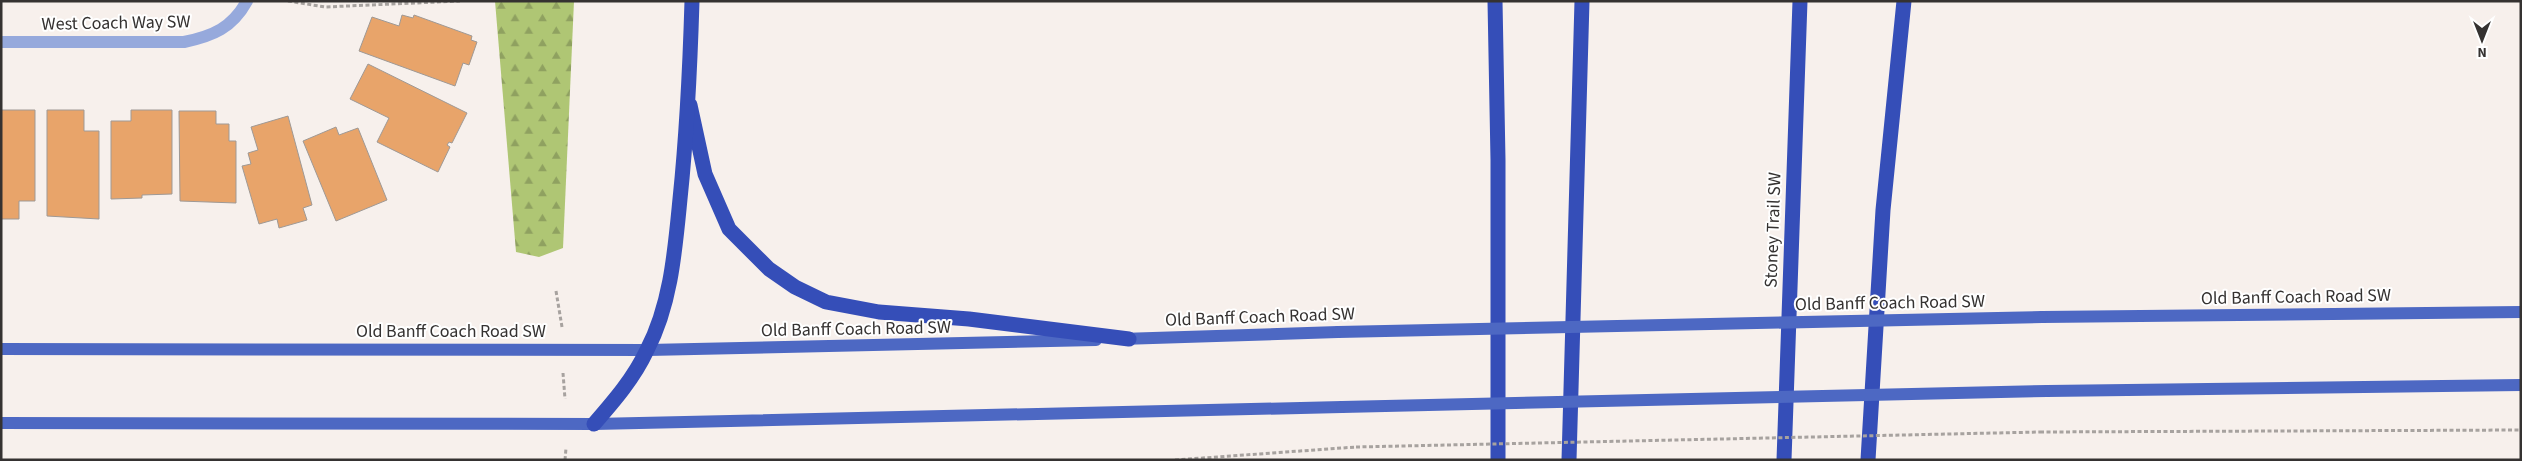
<svg xmlns="http://www.w3.org/2000/svg" width="2522" height="461" font-family="'Source Sans 3',sans-serif">
<style>
.forest{fill:url(#forest-firs)}
.building{fill:#e8a46a;stroke:#9f9995}
.lines{fill:none;stroke-linecap:round;stroke-linejoin:round}
.path{stroke:#a7a29f;stroke-width:3;stroke-dasharray:4 2.5;stroke-linecap:butt}
.minor{stroke:#96a9dc;stroke-width:12}
.major{stroke:#4d68c3;stroke-width:12}
.highway{stroke:#354eb8;stroke-width:15}
.path-bridge{stroke:#a7a29f;stroke-width:3;stroke-dasharray:4 2.5;stroke-linecap:butt}
.major-bridge{stroke:#4d68c3;stroke-width:12}
.labels{text-anchor:middle;dominant-baseline:central;stroke-width:4;stroke-linejoin:round;paint-order:stroke}
.street-label{font-size:18px;fill:#353231;stroke:#fff}
</style>
<defs>
<pattern id="forest-firs" width="22" height="20" patternUnits="userSpaceOnUse" patternTransform="scale(1.25)"><rect width="22" height="20" fill="#afc674"/><path d="M5 1l3.5 6h-7zM16 11l3.5 6h-7z" fill="#8fa160"/></pattern>
</defs>
<rect width="100%" height="100%" fill="#f7f0ec"/>
<polygon class="forest" points="495,1 574,1 563,248 539,257 516,252"/>
<g class="building">
<polygon points="402,15 413,18 414,15 472,36 471,40 477,42 469,65 463,63 455,86 359,51 372,17 399,26"/>
<polygon points="368,64 467,113 452,143 449,142 447,145 450,147 438,172 377,142 389,118 350,99"/>
<polygon points="1,110 35,110 35,201 19,201 19,219 1,219"/>
<polygon points="47,110 84,110 84,131 99,131 99,219 47,216"/>
<polygon points="131,110 172,110 172,194 142,195 142,198 111,199 111,121 131,121"/>
<polygon points="179,111 216,111 216,124 229,124 229,141 236,141 236,203 180,201"/>
<polygon points="288,116 312,205 303,208 307,220 279,228 277,219 259,224 242,166 251,164 248,153 258,150 251,127"/>
<polygon points="336,127 339,135 358,128 387,200 336,221 303,141"/>
</g>
<g class="lines">
<g class="path">
<polyline points="288,1 325,7 460,1"/>
<polyline points="556,291 562,327"/>
<polyline points="563,373 565,399"/>
<polyline points="2040,432 2521,430"/>
<polyline points="565,460 566,448"/>
<polyline points="1175,460 1356,447"/>
</g>
<path class="minor" d="M 1,42 L 184,42 C 213,36 232,28 247,1"/>
<g class="major">
<polyline points="2042,317 2521,312"/>
<polyline points="1121,339 1338,332"/>
<polyline points="1,349 648,350 1096,340"/>
<polyline points="2047,391 2521,385"/>
<polyline points="1,423 594,424 1342,407"/>
</g>
<g class="highway">
<polyline points="1495,1 1498,160 1498,460"/>
<polyline points="690,105 705,174 729,229 769,269 795,287 826,302 879,312 969,319 1129,339"/>
<path d="M 594,424 C 614,401 634,378 647,350 C 671,304 675,250 680,199 C 687,132 690,68 692,1"/>
<polyline points="1569,460 1582,1"/>
<polyline points="1784,460 1800,1"/>
<polyline points="1868,460 1883,210 1904,1"/>
</g>
<polyline class="path-bridge" points="1356,447 2040,432"/>
<g class="major-bridge">
<polyline points="1338,332 2042,317"/>
<polyline points="1342,407 2047,391"/>
</g>
</g>
<g class="labels">
<g class="street-label">
<text transform="translate(116 23) rotate(-1)">West Coach Way SW</text>
<text transform="translate(1773 230) rotate(-88)">Stoney Trail SW</text>
<text transform="translate(2296 297) rotate(-1)">Old Banff Coach Road SW</text>
<text transform="translate(1890 303) rotate(-1)">Old Banff Coach Road SW</text>
<text transform="translate(1260 317) rotate(-2)">Old Banff Coach Road SW</text>
<text transform="translate(856 329) rotate(-1)">Old Banff Coach Road SW</text>
<text x="451" y="331">Old Banff Coach Road SW</text>
</g>
</g>
<rect width="2522" height="461" fill="none" stroke="#353231" stroke-width="5"/>
<g transform="translate(2482 40) rotate(180)" stroke="#ffffff" stroke-width="4" paint-order="stroke">
<path d="M0-4L9 19L0 12L-9 19Z" fill="#353231"/>
<text y="-8" font-size="14" font-weight="bold" text-anchor="middle" fill="#353231">N</text>
</g>
</svg>
